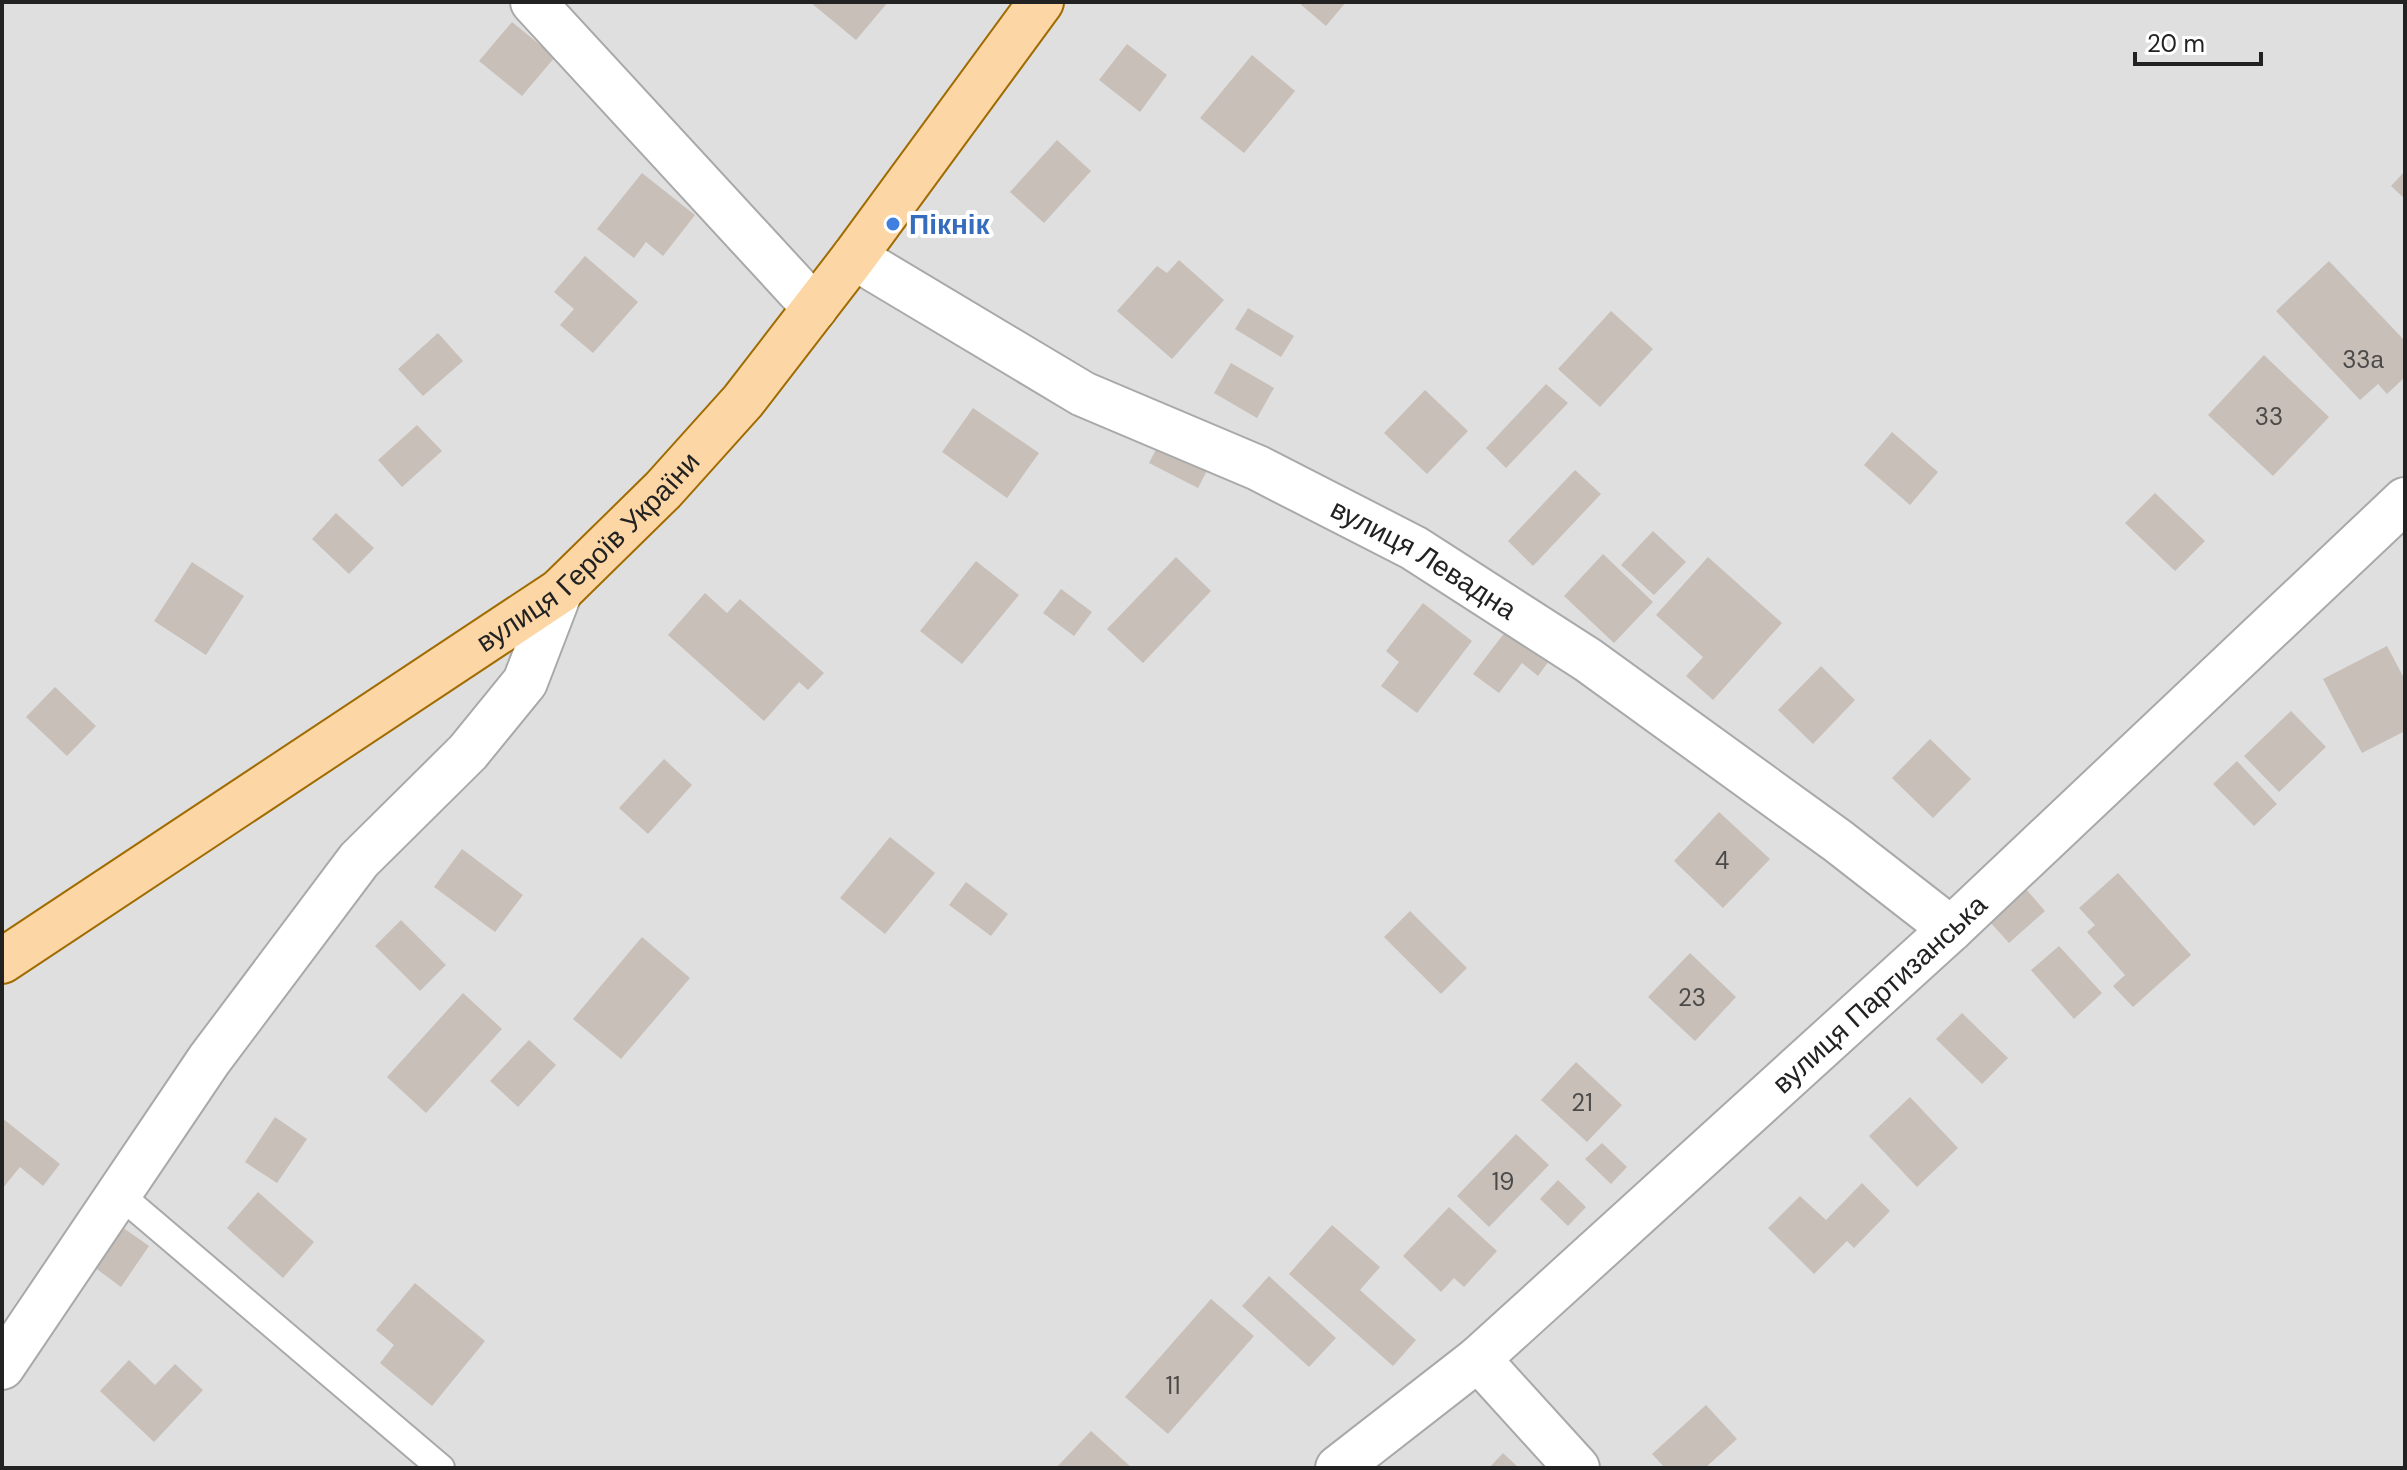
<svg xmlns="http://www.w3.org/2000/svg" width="2407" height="1470" font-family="'DM Sans',sans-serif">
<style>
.residential{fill:#e0dfdf}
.building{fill:#c7bfb8}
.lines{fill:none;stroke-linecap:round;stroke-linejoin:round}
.service-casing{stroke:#a9a9a9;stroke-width:30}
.minor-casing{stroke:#a9a9a9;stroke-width:48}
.primary-casing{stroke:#a06b00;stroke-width:48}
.service{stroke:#fff;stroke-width:26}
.minor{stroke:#fff;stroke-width:44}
.primary{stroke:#fcd6a4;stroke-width:44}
.shop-dot{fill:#3f7fe0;stroke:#fff;stroke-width:3}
.labels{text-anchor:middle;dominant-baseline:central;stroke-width:8;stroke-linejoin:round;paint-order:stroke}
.number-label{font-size:24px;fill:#4b4948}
.shop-label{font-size:28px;font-weight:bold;fill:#366cbe;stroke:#fff;text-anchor:start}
.street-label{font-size:28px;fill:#222;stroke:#fff}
</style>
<rect width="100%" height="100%" fill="#f2efe9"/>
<rect class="residential" x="2" y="2" width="2403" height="1466"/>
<g class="building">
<polygon points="810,2 888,2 856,40"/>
<polygon points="1298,2 1346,2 1326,26"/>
<polygon points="512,22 555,57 522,96 479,61"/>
<polygon points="1127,44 1167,75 1140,112 1099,80"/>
<polygon points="1252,55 1295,91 1244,153 1200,118"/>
<polygon points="1057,140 1091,171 1044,223 1010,192"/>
<polygon points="2405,171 2405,199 2391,186"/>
<polygon points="642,173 695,215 663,256 646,242 634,258 597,229"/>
<polygon points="585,256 638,302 593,353 560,325 574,309 554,292"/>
<polygon points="1179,260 1224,300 1172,359 1117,311 1157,266 1167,273"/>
<polygon points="2329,261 2405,341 2405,377 2387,394 2378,384 2360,400 2276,311"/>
<polygon points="1248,308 1294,336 1281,357 1235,329"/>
<polygon points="1611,311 1653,349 1600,407 1558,369"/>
<polygon points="438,333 463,361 423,396 398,369"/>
<polygon points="2264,355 2329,417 2273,476 2208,415"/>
<polygon points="1231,363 1274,388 1257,418 1214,393"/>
<polygon points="1546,384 1568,403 1506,468 1486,448"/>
<polygon points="1425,390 1468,431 1427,474 1384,433"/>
<polygon points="973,408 1039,453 1007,498 942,452"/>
<polygon points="417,425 442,451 402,487 378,460"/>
<polygon points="1892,432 1938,472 1910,505 1864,465"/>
<polygon points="1162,438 1211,463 1198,488 1149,463"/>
<polygon points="1575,470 1601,494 1533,566 1508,541"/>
<polygon points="2155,493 2205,541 2175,571 2125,523"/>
<polygon points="336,513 374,548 349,574 312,539"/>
<polygon points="1653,531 1686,562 1654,595 1621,565"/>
<polygon points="1603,554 1653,602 1614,643 1564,596"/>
<polygon points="1176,557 1211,591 1143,663 1107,629"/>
<polygon points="1708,557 1782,623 1713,700 1686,676 1703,657 1656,615"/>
<polygon points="976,561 1019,595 962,664 920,631"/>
<polygon points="192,562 244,596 206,655 154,621"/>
<polygon points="1061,589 1092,612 1074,636 1043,613"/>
<polygon points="705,593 727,613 740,599 824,673 808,690 799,682 764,721 668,635"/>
<polygon points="1423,603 1472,641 1417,713 1381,686 1399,662 1386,651"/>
<polygon points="1515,619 1557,650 1538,676 1522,663 1499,693 1473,674"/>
<polygon points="2387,646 2405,680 2405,731 2362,753 2323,679"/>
<polygon points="1821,666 1855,700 1813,744 1778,710"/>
<polygon points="55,687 96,726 67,756 26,717"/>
<polygon points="2291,711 2326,747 2279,792 2244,756"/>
<polygon points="1930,739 1971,779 1933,818 1892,778"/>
<polygon points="664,759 692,785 648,834 619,808"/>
<polygon points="2237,761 2277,804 2254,826 2213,784"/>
<polygon points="1719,812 1770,859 1723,908 1674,861"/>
<polygon points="890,837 935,873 885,934 840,898"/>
<polygon points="462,849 523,895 495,932 434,887"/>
<polygon points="2118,873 2191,955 2133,1007 2113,986 2125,975 2087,932 2095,925 2079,908"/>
<polygon points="966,882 1008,914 991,936 949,905"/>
<polygon points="2025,888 2045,911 2009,943 1989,921"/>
<polygon points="1410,911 1467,968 1441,994 1384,937"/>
<polygon points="401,920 446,965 420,991 375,946"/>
<polygon points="642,937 690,978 621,1059 573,1019"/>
<polygon points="2059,946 2102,993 2074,1019 2031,970"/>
<polygon points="1690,953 1736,997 1695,1041 1648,997"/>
<polygon points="463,993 502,1029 426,1113 387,1077"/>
<polygon points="1962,1013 2008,1058 1982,1084 1936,1039"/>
<polygon points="529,1040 556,1065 518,1107 490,1081"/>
<polygon points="1576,1062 1622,1105 1587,1142 1541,1100"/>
<polygon points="1910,1097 1958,1148 1917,1187 1869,1136"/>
<polygon points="275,1117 307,1139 277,1183 245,1162"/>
<polygon points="2,1118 60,1164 43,1186 20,1167 2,1189"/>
<polygon points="1516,1134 1549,1165 1489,1227 1457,1196"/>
<polygon points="1602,1143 1627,1167 1611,1184 1585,1159"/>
<polygon points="1558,1180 1586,1207 1568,1226 1540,1199"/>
<polygon points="1862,1183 1890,1211 1854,1248 1847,1241 1814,1274 1768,1228 1800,1196 1826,1220"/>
<polygon points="258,1192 314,1242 283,1278 227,1228"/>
<polygon points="1449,1207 1497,1251 1464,1287 1454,1278 1441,1292 1403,1256"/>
<polygon points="1332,1225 1380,1267 1360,1290 1416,1340 1393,1366 1289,1274"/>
<polygon points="122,1227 149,1246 121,1287 94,1267"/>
<polygon points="1269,1276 1336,1338 1309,1367 1242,1306"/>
<polygon points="415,1283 485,1341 432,1406 380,1363 394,1345 376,1330"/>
<polygon points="1211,1299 1254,1336 1168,1434 1125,1397"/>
<polygon points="129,1360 155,1385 175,1364 203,1390 154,1442 100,1391"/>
<polygon points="1706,1405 1737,1439 1705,1468 1665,1468 1652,1454"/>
<polygon points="1091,1431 1132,1468 1056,1468"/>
<polygon points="1503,1453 1519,1468 1489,1468"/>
</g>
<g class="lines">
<g class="service-casing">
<polyline id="service" points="119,1194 441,1468"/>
</g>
<g class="minor-casing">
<g id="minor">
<polyline points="533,2 815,308"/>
<path id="s1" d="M 854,257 L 1083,394 L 1258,468 L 1414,548 L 1588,660 L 1838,841 L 1951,929"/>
<polyline points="1478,1359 1577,1468"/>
<polyline points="2,1367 209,1060 359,860 468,752 525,682 560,591"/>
<path id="s2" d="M 1338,1468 L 1478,1359 L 1951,929 L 2405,500"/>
</g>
</g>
<g class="primary-casing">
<g id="primary">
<path id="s3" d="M 2,961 L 560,591 L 663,490 L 743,401 L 854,257 L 1041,2"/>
</g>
</g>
<use href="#service" class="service"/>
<use href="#minor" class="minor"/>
<use href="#primary" class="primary"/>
</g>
<circle class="shop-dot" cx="893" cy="224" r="8"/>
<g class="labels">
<g class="number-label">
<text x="2363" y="359">33а</text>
<text x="2269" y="416">33</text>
<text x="1722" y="860">4</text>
<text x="1692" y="997">23</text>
<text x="1582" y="1102">21</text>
<text x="1503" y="1181">19</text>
<text x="1173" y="1385">11</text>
</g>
<g class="shop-label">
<text x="909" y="224">Пікнік</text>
</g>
<g class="street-label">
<text stroke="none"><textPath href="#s3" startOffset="716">вулиця Героїв України</textPath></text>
<text stroke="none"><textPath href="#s1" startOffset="646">вулиця Левадна</textPath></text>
<text stroke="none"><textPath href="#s2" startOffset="720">вулиця Партизанська</textPath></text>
</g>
</g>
<rect width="2407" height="1470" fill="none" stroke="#222222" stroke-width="8"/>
<path d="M2135 52v12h126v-12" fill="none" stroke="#222222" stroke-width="4"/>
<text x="2147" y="52" font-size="24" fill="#222222" stroke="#ffffff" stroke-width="6" paint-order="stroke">20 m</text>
</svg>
